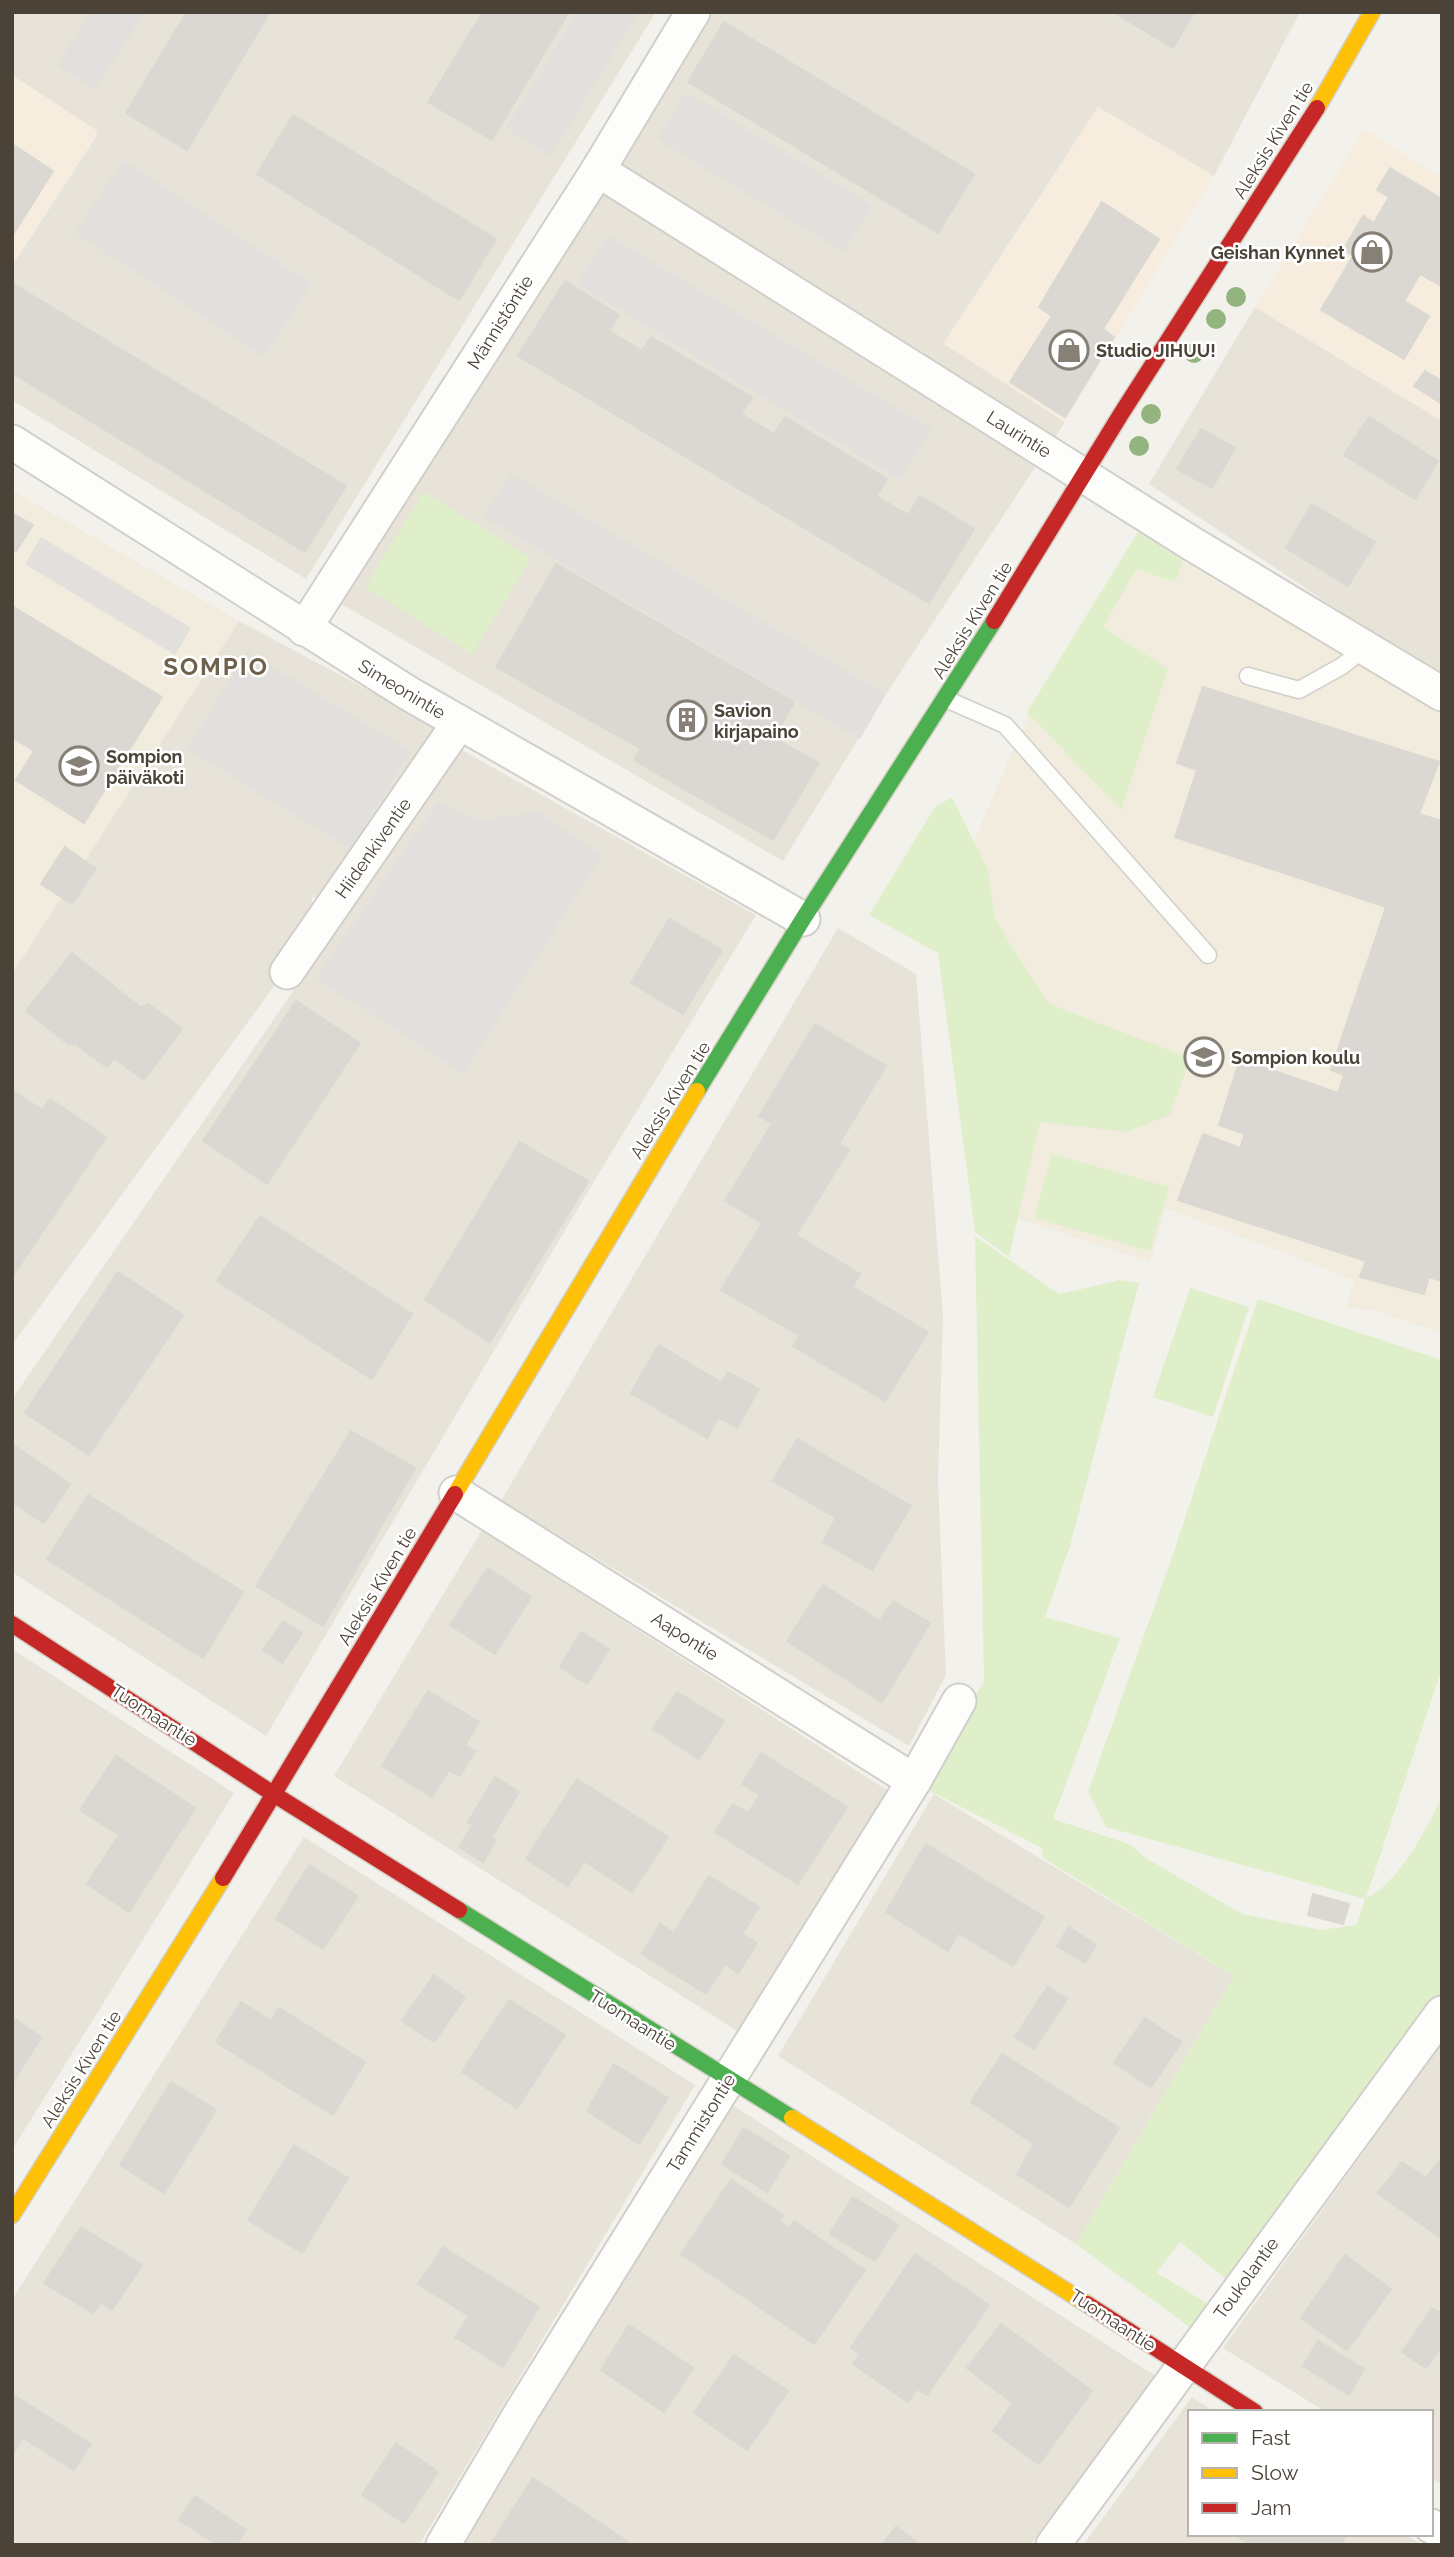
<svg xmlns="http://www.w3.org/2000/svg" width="1454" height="2557" font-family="Raleway,sans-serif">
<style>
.residential{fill:#e7e3d9}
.commercial{fill:#f6edde}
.education{fill:#f1ecde}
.green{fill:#dfefca}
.parking{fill:#e2e0dc}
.building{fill:#dbd8d3;stroke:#dbd8d2;stroke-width:2}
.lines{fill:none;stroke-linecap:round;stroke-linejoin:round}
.lane-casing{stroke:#d1cfc9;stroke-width:19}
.street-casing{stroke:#d1cfc9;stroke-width:37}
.fast-casing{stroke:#d3cfc2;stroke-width:19}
.slow-casing{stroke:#d3cfc2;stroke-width:19}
.jam-casing{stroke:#d3cfc2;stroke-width:19}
.lane{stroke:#fdfdfc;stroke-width:16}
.street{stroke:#fdfdfc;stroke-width:33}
.fast{stroke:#4caf50;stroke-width:16}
.slow{stroke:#ffc107;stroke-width:16}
.jam{stroke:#c62828;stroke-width:16}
.tree{fill:#93b47e}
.labels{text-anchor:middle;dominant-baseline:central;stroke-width:5;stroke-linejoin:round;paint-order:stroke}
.street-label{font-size:18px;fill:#4b4337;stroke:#fff}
.poi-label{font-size:18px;font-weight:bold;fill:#4b4337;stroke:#fff;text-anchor:start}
.district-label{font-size:24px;font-weight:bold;letter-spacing:2px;fill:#6e624d;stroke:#fff}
</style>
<rect width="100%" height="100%" fill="#f3f1ec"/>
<g class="residential">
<polygon points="12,12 656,12 306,579 12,400 12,266 97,135 12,78"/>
<polygon points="709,12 1300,12 1214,176 1098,107 944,343 1065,422 886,694 783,861 333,599"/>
<polygon points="1255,307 1442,421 1442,679 1149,484"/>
<polygon points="239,621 443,730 338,899 311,897 318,926 12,1345 12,974"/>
<polygon points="460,749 756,915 596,1178 266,1736 12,1572 12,1399"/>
<polygon points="838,928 916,974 943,1316 938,1479 946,1675 909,1746 501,1501"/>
<polygon points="482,1530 890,1792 739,2032 334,1776"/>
<polygon points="12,1649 234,1793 12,2150"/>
<polygon points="934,1794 1234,1976 1076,2244 778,2056"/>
<polygon points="304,1837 695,2085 419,2545 12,2545 12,2300"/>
<polygon points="1442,2043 1442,2484 1431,2478 1431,2412 1326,2412 1223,2348"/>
<polygon points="732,2105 1157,2377 1030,2545 460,2545"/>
<polygon points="1192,2397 1215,2412 1190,2412 1190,2534 1405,2534 1422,2545 1083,2545"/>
</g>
<g class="commercial">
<polygon points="12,75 98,131 12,266"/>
<polygon points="1098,107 1214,176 1065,422 944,344"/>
<polygon points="1364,129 1442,177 1442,421 1255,307"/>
</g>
<g class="education">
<polygon points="12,490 239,621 12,974"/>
<polygon points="1140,537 1442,712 1442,1319 1438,1332 1377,1311 1346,1308 1354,1280 1166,1208 1150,1262 987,1208 946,905 1028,716"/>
</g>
<g class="green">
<polygon points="424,492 531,558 472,654 365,587"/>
<polygon points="1138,532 1183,560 1175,582 1136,569 1103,627 1168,669 1121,810 1027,712"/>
<polygon points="952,797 988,870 995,920 1049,1004 1190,1058 1170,1115 1126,1132 1040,1122 1009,1257 975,1232 938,953 869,915 935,807"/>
<polygon points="1052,1154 1169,1187 1150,1251 1034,1218"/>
<path d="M 975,1236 L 1059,1294 L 1120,1280 L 1139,1283 L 1070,1546 L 1045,1617 L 1120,1638 L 1053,1819 L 1129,1844 L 1146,1858 L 1242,1914 L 1321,1930 L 1356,1925 L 1365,1899 L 1106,1827 L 1088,1792 L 1171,1560 L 1258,1299 L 1442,1360 L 1442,1669 L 1366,1898 C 1399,1883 1426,1830 1442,1797 L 1442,2013 L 1361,2103 L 1226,2279 L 1180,2242 L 1157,2273 L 1210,2305 L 1192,2329 L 1076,2244 L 1234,1976 L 1043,1858 L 1042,1848 L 922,1787 L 984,1681 Z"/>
<polygon points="1190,1288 1249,1307 1213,1417 1153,1397"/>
</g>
<g class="parking">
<polygon points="92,12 145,12 94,89 57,65"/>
<polygon points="577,12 639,12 550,157 506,128"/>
<polygon points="686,92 872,205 843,252 657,139"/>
<polygon points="124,160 312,284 264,357 75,233"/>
<polygon points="608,235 932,429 900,480 577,284"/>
<polygon points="510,473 886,694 860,739 484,517"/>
<polygon points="41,537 191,628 175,655 25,564"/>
<polygon points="247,651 411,751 350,849 187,749"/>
<polygon points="438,802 477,820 537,812 603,854 463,1074 316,978"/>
</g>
<g class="building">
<polygon points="187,12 270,12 187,150 126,113"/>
<polygon points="483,12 569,12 492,140 428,102"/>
<polygon points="1114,12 1194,12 1173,48"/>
<polygon points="724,22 974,174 938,233 688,82"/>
<polygon points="293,115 496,239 459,300 257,174"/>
<polygon points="12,144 53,171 12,236"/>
<polygon points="1390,168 1442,199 1442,286 1420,274 1404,301 1429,316 1404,359 1321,310 1353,256 1344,249 1363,216 1374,223 1389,197 1377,190"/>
<polygon points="1102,202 1159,239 1103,329 1114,337 1065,417 1010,382 1052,316 1039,307"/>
<polygon points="565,281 619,315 609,331 642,351 651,337 752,397 741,414 774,434 785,417 887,479 876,496 908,515 920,496 974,529 929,603 518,356"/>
<polygon points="12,283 346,486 305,552 12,373"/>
<polygon points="1425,371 1442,381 1442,404 1414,386"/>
<polygon points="1369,417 1438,461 1415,499 1344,455"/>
<polygon points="1201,429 1235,448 1212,488 1177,469"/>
<polygon points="1312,504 1375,542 1348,586 1286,548"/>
<polygon points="12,513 33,525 16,551 12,549"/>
<polygon points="556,564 794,702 774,738 819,763 773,840 634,760 641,749 496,667"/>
<polygon points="12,606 162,697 84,823 16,780 34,751 12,737"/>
<polygon points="1203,687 1439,762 1419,814 1442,821 1442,1281 1429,1277 1424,1294 1360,1277 1366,1261 1178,1200 1203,1134 1240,1148 1245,1134 1219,1125 1240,1059 1338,1093 1344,1075 1331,1070 1386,907 1175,837 1197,770 1177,763"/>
<polygon points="65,847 96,869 72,904 41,884"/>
<polygon points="669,919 722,950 683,1014 631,983"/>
<polygon points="72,953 140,1007 148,1004 182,1029 144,1080 114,1058 107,1067 76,1044 68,1044 26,1011"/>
<polygon points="296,1001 360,1043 267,1184 203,1141"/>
<polygon points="815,1024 886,1066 839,1144 781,1109 773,1124 759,1116"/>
<polygon points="12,1090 42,1110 50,1099 106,1137 12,1277"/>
<polygon points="781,1109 849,1150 796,1235 766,1217 762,1223 725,1201"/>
<polygon points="520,1142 588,1181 490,1342 425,1300"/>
<polygon points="260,1216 412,1314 372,1379 217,1281"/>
<polygon points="766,1217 860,1274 852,1287 836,1277 800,1336 721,1290"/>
<polygon points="118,1272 183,1315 89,1455 25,1413"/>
<polygon points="836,1277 928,1332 885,1401 793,1346"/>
<polygon points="659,1345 722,1383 728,1372 759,1389 737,1428 718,1417 707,1438 631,1393"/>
<polygon points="351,1431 415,1468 323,1626 256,1586"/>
<polygon points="797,1439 911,1506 872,1570 823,1542 836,1518 773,1481"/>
<polygon points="12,1444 70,1484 44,1523 12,1502"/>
<polygon points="88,1495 243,1592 203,1658 47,1559"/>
<polygon points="488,1568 531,1597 495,1654 450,1625"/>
<polygon points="823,1585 880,1621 893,1601 930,1623 882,1702 787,1641"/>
<polygon points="283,1621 302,1633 282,1663 263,1650"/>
<polygon points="581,1632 609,1649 587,1684 560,1667"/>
<polygon points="428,1691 479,1722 465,1745 475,1751 460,1776 449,1770 432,1797 382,1766"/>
<polygon points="677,1692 724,1721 699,1759 653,1729"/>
<polygon points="761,1753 847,1807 798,1884 715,1832 733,1804 748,1813 760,1795 742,1784"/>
<polygon points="116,1756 195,1808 129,1912 87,1884 119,1835 80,1810"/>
<polygon points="495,1777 519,1792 492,1837 496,1840 483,1862 459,1847 473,1825 468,1822"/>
<polygon points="577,1779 668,1837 632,1892 584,1861 568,1886 526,1859"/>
<polygon points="926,1844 1044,1917 1013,1966 958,1933 948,1951 886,1912"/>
<polygon points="309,1865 358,1896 323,1949 276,1919"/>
<polygon points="709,1876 759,1907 742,1934 757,1943 738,1973 725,1964 706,1994 642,1954 660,1924 674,1933"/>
<polygon points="1313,1894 1349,1904 1343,1924 1308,1915"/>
<polygon points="1069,1927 1096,1945 1085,1963 1057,1946"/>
<polygon points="434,1975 465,1997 434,2042 402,2021"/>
<polygon points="1048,1986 1067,1999 1034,2049 1015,2037"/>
<polygon points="509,2000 565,2035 517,2108 462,2072"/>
<polygon points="241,2002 271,2021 279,2008 365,2062 333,2115 216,2042"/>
<polygon points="12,2017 41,2037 12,2084"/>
<polygon points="1145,2018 1181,2042 1151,2087 1114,2063"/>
<polygon points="1002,2054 1119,2128 1069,2207 1017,2174 1034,2144 971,2102"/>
<polygon points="614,2064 668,2098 639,2144 587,2111"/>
<polygon points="171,2082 216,2110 164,2193 120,2165"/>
<polygon points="744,2128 789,2156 767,2192 722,2164"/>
<polygon points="294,2145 348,2178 302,2253 248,2220"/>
<polygon points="1442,2157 1442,2239 1378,2193 1402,2162 1426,2178"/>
<polygon points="731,2180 783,2215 779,2221 790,2228 794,2221 865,2270 814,2344 681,2254"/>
<polygon points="853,2197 898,2225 875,2261 830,2234"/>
<polygon points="81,2227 142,2265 112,2310 101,2303 93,2313 44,2283"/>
<polygon points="443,2247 539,2307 503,2367 455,2337 469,2316 418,2284"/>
<polygon points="915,2254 989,2305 927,2395 917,2389 908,2402 853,2364 860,2354 851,2348"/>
<polygon points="1345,2255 1391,2289 1347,2350 1301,2318"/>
<polygon points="1432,2308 1442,2314 1442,2345 1426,2368 1402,2352"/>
<polygon points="1001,2324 1092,2391 1039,2464 993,2431 1013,2403 967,2368"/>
<polygon points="629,2325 693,2368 664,2412 601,2370"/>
<polygon points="1318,2341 1364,2369 1349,2395 1303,2366"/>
<polygon points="734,2355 788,2391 747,2450 694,2413"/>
<polygon points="12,2394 91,2444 74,2470 23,2438 12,2455"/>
<polygon points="396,2443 438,2472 404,2523 362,2495"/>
<polygon points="533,2478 628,2542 626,2545 490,2545"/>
<polygon points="195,2496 246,2530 236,2545 218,2545 179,2520"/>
<polygon points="896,2527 920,2545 882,2545"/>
<polygon points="1234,2534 1347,2534 1340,2545 1250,2545"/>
</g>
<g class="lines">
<g class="lane-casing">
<g id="lane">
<polyline points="1248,676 1299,690 1342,666 1365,648"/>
<polyline points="946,699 1005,725 1208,955"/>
</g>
</g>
<g class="street-casing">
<g id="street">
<polyline points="598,170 1194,545 1442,694"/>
<polyline points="12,442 408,693 803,919"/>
<polyline points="304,629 598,170 693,12"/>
<polyline points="287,972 459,723"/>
<polyline points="456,1493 914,1781"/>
<polyline points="1431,2526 1442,2532"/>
<polyline points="443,2545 522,2411 914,1781 959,1701"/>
<polyline points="1053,2545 1442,2013"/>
</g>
</g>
<g class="fast-casing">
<g id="fast">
<polyline points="697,1091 803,919 994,621"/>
<polyline points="459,1910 792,2118"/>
</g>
</g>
<g class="slow-casing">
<g id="slow">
<polyline points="1317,108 1372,12"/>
<polyline points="455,1494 697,1091"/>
<polyline points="792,2118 1087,2304"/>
<polyline points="12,2215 223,1878"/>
</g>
</g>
<g class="jam-casing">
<g id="jam">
<polyline points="994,621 1121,414 1317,108"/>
<polyline points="12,1624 275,1795 459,1910"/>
<polyline points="223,1878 455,1494"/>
<polyline points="1087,2304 1255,2412"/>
</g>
</g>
<use href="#lane" class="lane"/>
<use href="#street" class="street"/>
<use href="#fast" class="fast"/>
<use href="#slow" class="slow"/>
<use href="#jam" class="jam"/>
</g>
<g class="tree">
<circle cx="1236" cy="297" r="10"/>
<circle cx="1216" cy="319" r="10"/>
<circle cx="1194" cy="353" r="10"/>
<circle cx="1151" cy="414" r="10"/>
<circle cx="1139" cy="446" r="10"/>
</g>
<defs>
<g id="shop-ring" transform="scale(2.0125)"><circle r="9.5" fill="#fff" stroke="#868076" stroke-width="1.5"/><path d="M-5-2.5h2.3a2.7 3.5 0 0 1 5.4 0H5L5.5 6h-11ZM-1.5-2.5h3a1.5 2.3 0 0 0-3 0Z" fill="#868076"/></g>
<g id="building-ring" transform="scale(2.0125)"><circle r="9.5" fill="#fff" stroke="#868076" stroke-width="1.5"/><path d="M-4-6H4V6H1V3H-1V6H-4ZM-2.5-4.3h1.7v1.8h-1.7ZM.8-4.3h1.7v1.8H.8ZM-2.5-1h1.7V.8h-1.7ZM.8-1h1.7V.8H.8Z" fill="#868076"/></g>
<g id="school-ring" transform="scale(2.0125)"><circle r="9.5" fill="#fff" stroke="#868076" stroke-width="1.5"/><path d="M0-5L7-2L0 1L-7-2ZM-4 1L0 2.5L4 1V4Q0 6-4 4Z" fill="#868076"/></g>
</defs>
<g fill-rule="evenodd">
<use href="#shop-ring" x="1372" y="252"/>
<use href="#shop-ring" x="1069" y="350"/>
<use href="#building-ring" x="687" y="720"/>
<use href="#school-ring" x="79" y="766"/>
<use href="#school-ring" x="1204" y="1057"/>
</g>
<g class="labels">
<g class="street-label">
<text transform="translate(1273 140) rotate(-58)">Aleksis Kiven tie</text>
<text transform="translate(500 322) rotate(-58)">Männistöntie</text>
<text transform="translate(1019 434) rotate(32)">Laurintie</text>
<text transform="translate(972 620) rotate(-58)">Aleksis Kiven tie</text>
<text transform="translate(402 689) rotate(31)">Simeonintie</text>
<text transform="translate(373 848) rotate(-55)">Hiidenkiventie</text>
<text transform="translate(670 1100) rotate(-58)">Aleksis Kiven tie</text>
<text transform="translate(377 1586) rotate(-59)">Aleksis Kiven tie</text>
<text transform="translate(685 1636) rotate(32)">Aapontie</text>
<text transform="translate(154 1715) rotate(33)">Tuomaantie</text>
<text transform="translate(633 2020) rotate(32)">Tuomaantie</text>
<text transform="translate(81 2069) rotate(-58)">Aleksis Kiven tie</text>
<text transform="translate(701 2123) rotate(-58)">Tammistontie</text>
<text transform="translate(1246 2278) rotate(-54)">Toukolantie</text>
<text transform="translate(1113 2320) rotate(33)">Tuomaantie</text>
</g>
<g class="poi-label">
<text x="1345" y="252" text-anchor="end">Geishan Kynnet</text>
<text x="1096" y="350">Studio JIHUU!</text>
<text x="714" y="710">Savion<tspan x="714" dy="21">kirjapaino</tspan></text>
<text x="106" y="756">Sompion<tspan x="106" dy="21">päiväkoti</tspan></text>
<text x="1231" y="1057">Sompion koulu</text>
</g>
<g class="district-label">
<text x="216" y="666">SOMPIO</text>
</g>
</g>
<rect width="1454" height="2557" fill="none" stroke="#4b4337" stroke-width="28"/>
<rect x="1188" y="2410" width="245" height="126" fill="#ffffff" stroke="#b7b4af" stroke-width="2"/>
<rect x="1202" y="2433" width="35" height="10" fill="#4caf50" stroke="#b7b4af" stroke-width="2"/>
<text x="1251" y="2445" font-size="21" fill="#4b4337">Fast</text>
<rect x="1202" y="2468" width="35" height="10" fill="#ffc107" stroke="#b7b4af" stroke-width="2"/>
<text x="1251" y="2480" font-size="21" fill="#4b4337">Slow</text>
<rect x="1202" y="2503" width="35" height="10" fill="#c62828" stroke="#b7b4af" stroke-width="2"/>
<text x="1251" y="2515" font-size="21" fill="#4b4337">Jam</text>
</svg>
